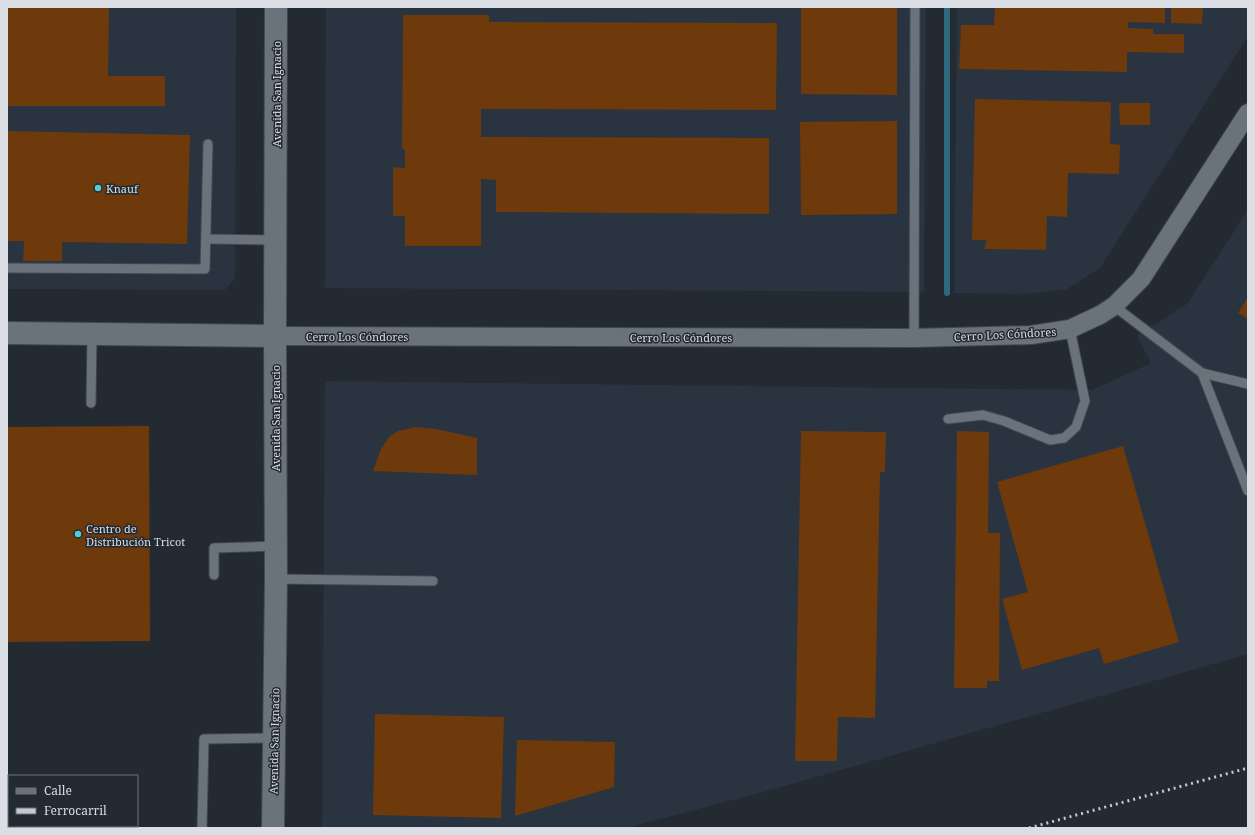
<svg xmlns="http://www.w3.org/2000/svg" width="1255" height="835" font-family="'Noto Serif',serif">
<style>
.built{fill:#293440}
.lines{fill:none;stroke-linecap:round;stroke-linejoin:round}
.stream{stroke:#2c697d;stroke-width:6}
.building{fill:#6e390b}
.lane-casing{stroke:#42484f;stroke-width:11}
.street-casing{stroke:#42484f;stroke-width:20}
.secondary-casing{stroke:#42484f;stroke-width:24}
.lane{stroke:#6a737c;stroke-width:9}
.street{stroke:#6a737c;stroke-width:18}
.secondary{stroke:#6a737c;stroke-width:22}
.rail{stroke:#c5c9d0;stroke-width:3;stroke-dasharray:2 4;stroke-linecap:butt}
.poi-dot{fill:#52ccd6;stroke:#232a32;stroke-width:1.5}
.labels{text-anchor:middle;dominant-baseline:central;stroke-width:3;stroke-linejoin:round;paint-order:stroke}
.street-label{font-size:11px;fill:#dbdfe5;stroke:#232a32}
.poi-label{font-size:11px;fill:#dbdfe5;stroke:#232a32;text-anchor:start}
</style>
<rect width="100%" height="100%" fill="#232a32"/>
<g class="built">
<polygon points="7,7 236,7 235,278 225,290 7,289"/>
<polygon points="326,7 926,7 924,292 325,288"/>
<polygon points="957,7 1248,7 1248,36 1100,268 1067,289 1025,294 954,293"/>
<polygon points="1248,210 1248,654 778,788 626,828 322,828 325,381 1092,390 1151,363 1137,336 1187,304"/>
</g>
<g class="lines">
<polyline class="stream" points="947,293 947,7"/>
</g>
<g class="building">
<polygon points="7,7 109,7 108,76 165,76 165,106 7,106"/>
<polygon points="801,7 897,7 897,95 801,94"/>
<polygon points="995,7 1165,7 1165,23 1128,22 1128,28 1153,29 1153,34 1184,34 1184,53 1127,52 1127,72 959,69 961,25 994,25"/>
<polygon points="1171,7 1203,7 1202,24 1171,23"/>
<polygon points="403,15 489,15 489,22 777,23 776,110 481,109 481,137 769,138 769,214 496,212 496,180 481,179 481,246 405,246 405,216 393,216 393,167 405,168 405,149 402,149"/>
<polygon points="975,99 1111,102 1110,144 1120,145 1119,174 1068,173 1067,217 1047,216 1046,250 984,249 987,240 972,240"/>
<polygon points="1119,103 1150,103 1150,125 1120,125"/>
<polygon points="897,121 897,214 801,215 800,122"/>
<polygon points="7,131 190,135 187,244 62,242 62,261 23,261 24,241 7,241"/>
<polygon points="1248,297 1248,319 1238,313"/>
<polygon points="149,426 150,641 7,642 7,427"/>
<polygon points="415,427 436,429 477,438 477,475 373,471 381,449 389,437 398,431"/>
<polygon points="801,431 886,432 885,472 880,472 875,718 838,717 837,761 795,761"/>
<polygon points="957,431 989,432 988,533 1000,533 999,681 987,681 987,688 954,688"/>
<polygon points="1123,446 1179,642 1104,664 1099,648 1022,670 1002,599 1028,592 997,482"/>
<polygon points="375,714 504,717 501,818 373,815"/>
<polygon points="517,740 615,742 614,787 515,816"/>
</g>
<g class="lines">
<g class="lane-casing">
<g id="lane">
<polyline points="207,239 275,240"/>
<polyline points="7,268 205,269 208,144"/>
<polyline points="1114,306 1202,373 1248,384"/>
<polyline points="914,338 915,7"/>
<polyline points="1202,373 1248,491"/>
<polyline points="91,403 92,334"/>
<polyline points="948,419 983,415 1004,421 1050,440 1064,438 1076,427 1085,401 1070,329"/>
<polyline points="214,575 214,548 276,546"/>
<polyline points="276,579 433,581"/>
<polyline points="202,828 204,739 274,738"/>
</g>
</g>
<g class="street-casing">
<polyline id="street" points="275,336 914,338 1031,335 1070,329 1100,315 1114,306 1141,279 1248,113"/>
</g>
<g class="secondary-casing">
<g id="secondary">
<polyline points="7,333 275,336"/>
<polyline points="273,828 276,579 275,336 276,7"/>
</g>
</g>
<use href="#lane" class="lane"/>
<use href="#street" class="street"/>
<use href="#secondary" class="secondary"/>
<polyline class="rail" points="1029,828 1248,768"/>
</g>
<g class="poi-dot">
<circle cx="98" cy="188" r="4"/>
<circle cx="78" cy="534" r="4"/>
</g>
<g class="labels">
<g class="street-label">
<text transform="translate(276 94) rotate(-90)">Avenida San Ignacio</text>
<text transform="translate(1005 334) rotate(-3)">Cerro Los Cóndores</text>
<text x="357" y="336">Cerro Los Cóndores</text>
<text x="681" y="337">Cerro Los Cóndores</text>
<text transform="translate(275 418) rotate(-90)">Avenida San Ignacio</text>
<text transform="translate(274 741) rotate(-89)">Avenida San Ignacio</text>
</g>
<g class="poi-label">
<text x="106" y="188">Knauf</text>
<text x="86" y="528">Centro de<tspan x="86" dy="13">Distribución Tricot</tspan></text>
</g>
</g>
<rect width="1255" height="835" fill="none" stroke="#dbdfe5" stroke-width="16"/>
<rect x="8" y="775" width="130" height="52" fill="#232a32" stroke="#6d727a"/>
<rect x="16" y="788" width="20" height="6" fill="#6a737c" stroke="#6d727a"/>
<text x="44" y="795" font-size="12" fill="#dbdfe5">Calle</text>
<rect x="16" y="808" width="20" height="6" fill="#c5c9d0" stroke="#6d727a"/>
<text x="44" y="815" font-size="12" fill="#dbdfe5">Ferrocarril</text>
</svg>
